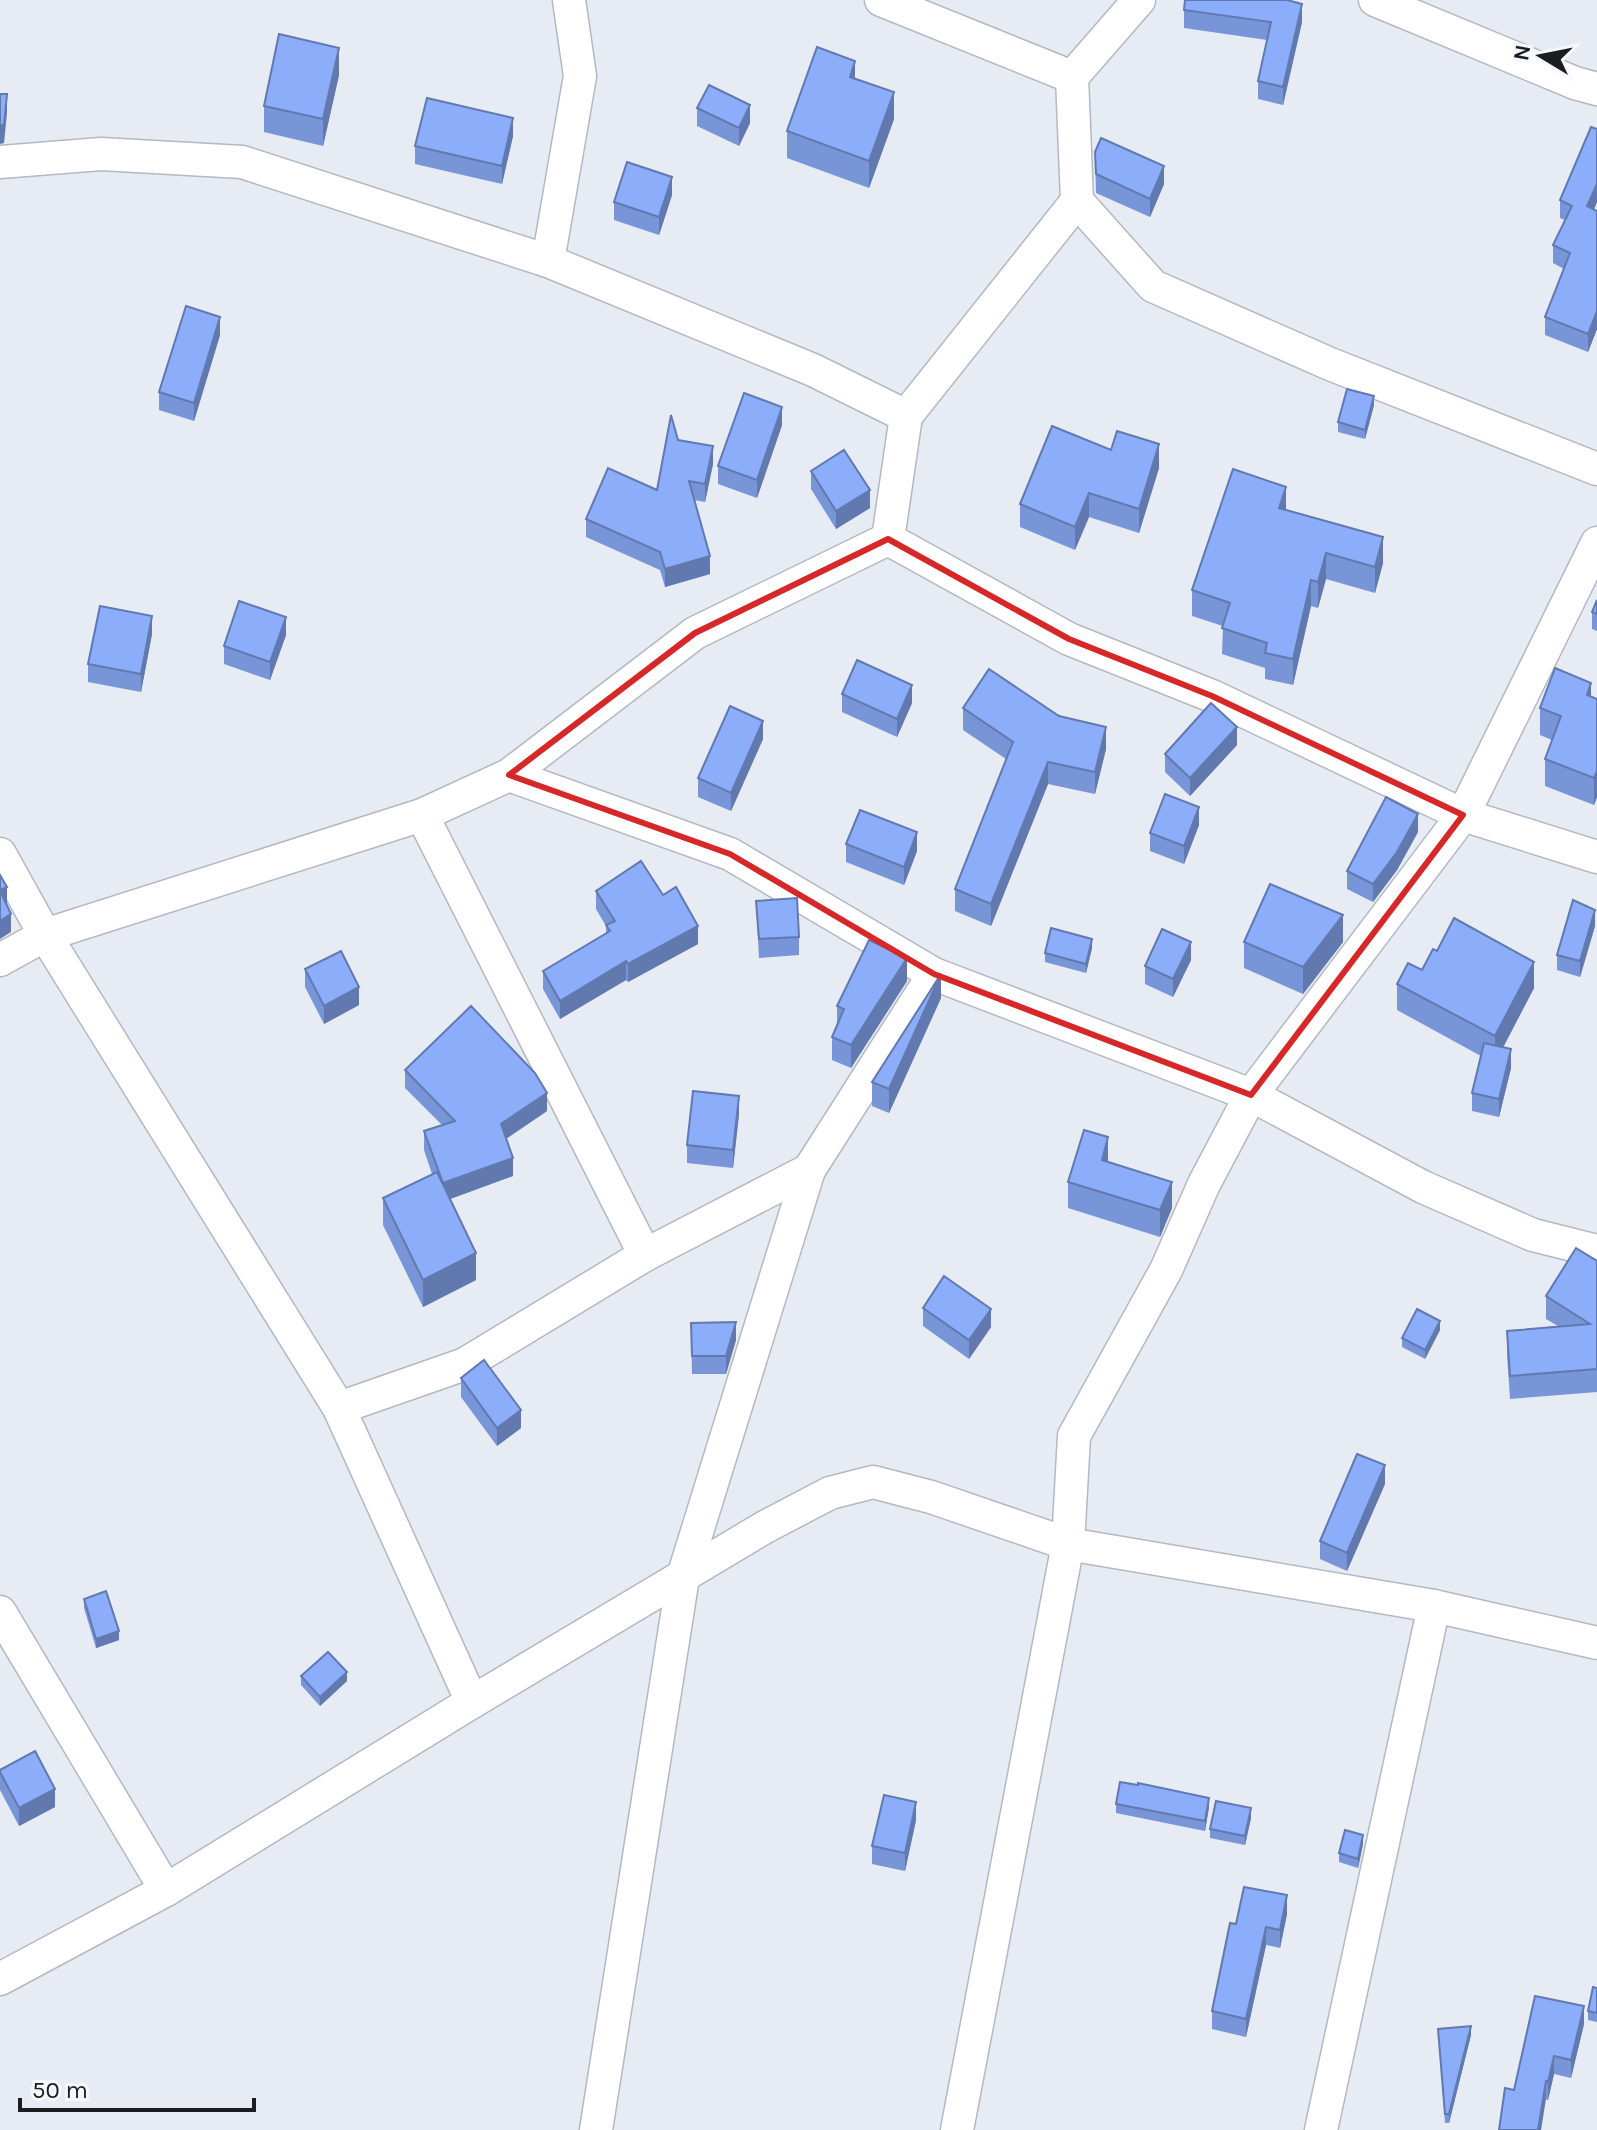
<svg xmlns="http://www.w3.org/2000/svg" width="1597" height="2130" font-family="Karla,sans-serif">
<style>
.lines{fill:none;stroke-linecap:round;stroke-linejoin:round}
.minor-casing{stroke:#b4b8c1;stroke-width:35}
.minor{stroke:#fff;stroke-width:32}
.wall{fill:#7895d7}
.shaded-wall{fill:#6179af}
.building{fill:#8badfa;stroke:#6179af;stroke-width:2}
.marked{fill:none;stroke:#d62828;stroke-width:6;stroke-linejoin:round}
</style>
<rect width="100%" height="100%" fill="#e6ebf4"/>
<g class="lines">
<g class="minor-casing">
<g id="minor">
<polyline points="569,0 580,76 548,261 813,370 906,416 888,539"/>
<polyline points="881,0 1072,77"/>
<polyline points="1139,0 1072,77 1077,201 1153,286 1330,364 1597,469"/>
<polyline points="1375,0 1575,83 1597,89"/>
<polyline points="0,162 101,154 242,162 548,261"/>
<polyline points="906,416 1077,201"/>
<polyline points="509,775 730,854 934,974 1251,1095 1423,1187 1533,1235 1597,1251"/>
<polyline points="422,815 645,1255"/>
<polyline points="0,854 45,935 339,1408 472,1702"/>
<polyline points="0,960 45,935 422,815 509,775 695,633 888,539 1069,639 1212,696 1463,815 1597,857"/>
<polyline points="339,1408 465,1364 645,1255 809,1170"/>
<polyline points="0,1612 166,1890"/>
<polyline points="0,1979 166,1890 472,1702 765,1527 830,1493 873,1482 931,1497 1068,1544 1434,1606 1597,1643"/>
<polyline points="596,2130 683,1577 809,1170 934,974"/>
<polyline points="957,2130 1068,1544 1074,1436 1166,1270 1204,1184 1251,1095 1463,815 1597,543"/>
<polyline points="1321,2130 1434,1606"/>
</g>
</g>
<use href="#minor" class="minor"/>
</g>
<g class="wall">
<polygon points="1184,10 1302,22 1283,105 1258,99 1258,81 1267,40 1184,28"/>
<polygon points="339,75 323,146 264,132 264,106"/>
<polygon points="855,79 894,119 869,188 787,158 787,131"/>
<polygon points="697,108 750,123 739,146 697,126"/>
<polygon points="1597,129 1597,202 1594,210 1597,211 1597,329 1588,352 1545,335 1545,317 1564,269 1553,263 1553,245 1565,220 1560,218 1560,200"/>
<polygon points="513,136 502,184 415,164 415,146"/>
<polygon points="1095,152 1164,184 1150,217 1096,193"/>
<polygon points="672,195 659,235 614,220 614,202"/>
<polygon points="220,335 194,421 159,410 159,392"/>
<polygon points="1374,405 1365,439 1338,432 1338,422"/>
<polygon points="782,425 757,498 718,484 718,466"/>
<polygon points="678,440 713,464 705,502 694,500 710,574 665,587 660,570 586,537 586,519 657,490"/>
<polygon points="1111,450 1159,468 1139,533 1089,517 1075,550 1020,527 1020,504"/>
<polygon points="811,471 870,508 836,529 811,489"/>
<polygon points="1286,510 1383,563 1375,593 1326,579 1318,608 1311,606 1293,685 1265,679 1265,668 1222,654 1223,626 1192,616 1192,590"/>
<polygon points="1597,600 1597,631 1592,629 1592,612"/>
<polygon points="152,634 141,692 88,682 88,664"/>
<polygon points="286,635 270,680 224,664 224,646"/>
<polygon points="842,694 912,703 897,737 842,712"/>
<polygon points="1591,697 1597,699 1597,797 1594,805 1545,786 1545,759 1552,740 1540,735 1540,708"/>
<polygon points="963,708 1106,749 1095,794 1048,784 991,926 955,911 955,889 1006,759 963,730"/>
<polygon points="763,739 731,811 698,797 698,778"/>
<polygon points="1237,745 1190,796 1165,772 1165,754"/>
<polygon points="1199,825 1184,864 1150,851 1150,833"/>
<polygon points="1418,832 1397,870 1373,902 1347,889 1347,871"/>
<polygon points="846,844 917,851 904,885 846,862"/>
<polygon points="596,891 663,895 698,944 628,982 626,980 560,1019 543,989 543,971 606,933 606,926 596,909"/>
<polygon points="756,901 799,937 799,955 759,958"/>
<polygon points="1595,926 1580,977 1557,970 1557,955"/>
<polygon points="1244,942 1343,942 1303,994 1244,968"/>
<polygon points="1092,948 1086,973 1045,962 1045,953"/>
<polygon points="1437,951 1534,988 1503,1047 1511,1068 1499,1117 1472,1111 1472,1093 1481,1056 1397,1010 1397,984 1422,970"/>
<polygon points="1191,960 1173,997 1145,984 1145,966"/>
<polygon points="305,969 359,1005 324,1024 305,987"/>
<polygon points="907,981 851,1068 832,1060 832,1037 837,1026 837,1006"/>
<polygon points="941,998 889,1113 872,1106 872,1082"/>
<polygon points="405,1070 547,1111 506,1139 513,1176 450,1199 476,1280 423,1307 383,1225 383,1198 432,1174 424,1150 424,1131 442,1125 405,1088"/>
<polygon points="739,1114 733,1168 687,1163 687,1145"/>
<polygon points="1068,1182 1172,1208 1160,1237 1068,1208"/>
<polygon points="1597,1261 1597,1392 1510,1399 1507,1354 1507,1331 1558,1326 1546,1319 1546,1296"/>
<polygon points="923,1308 991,1327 969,1359 923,1326"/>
<polygon points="691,1323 736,1340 726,1374 692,1374"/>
<polygon points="1440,1330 1425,1359 1402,1347 1402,1338"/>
<polygon points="461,1378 521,1428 497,1446 461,1397"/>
<polygon points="1385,1484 1347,1571 1320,1559 1320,1541"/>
<polygon points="84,1599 119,1640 96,1648 84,1608"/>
<polygon points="301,1676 347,1681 320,1706 301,1685"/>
<polygon points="0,1770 55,1807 19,1826 0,1790"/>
<polygon points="1116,1804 1209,1807 1205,1831 1116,1813"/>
<polygon points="1251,1818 1245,1845 1210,1838 1210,1829"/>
<polygon points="916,1820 905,1871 872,1864 872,1846"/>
<polygon points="1363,1844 1358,1868 1339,1862 1339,1853"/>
<polygon points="1287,1914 1280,1948 1266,1945 1246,2037 1212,2029 1212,2011 1236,1924"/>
<polygon points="1597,1988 1597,2022 1588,2020 1588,2011"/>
<polygon points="1584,2024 1571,2078 1554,2074 1548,2100 1514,2090"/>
<polygon points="1438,2029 1471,2035 1449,2123 1445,2123"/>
</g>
<g class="shaded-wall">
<polygon points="1302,4 1302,22 1283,105 1283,87"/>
<polygon points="339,48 339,75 323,146 323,119"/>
<polygon points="855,61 855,88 850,77"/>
<polygon points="894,92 894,119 869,188 869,161"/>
<polygon points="7,94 7,113 4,143 0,144 0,125"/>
<polygon points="750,105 750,123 739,146 739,128"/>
<polygon points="513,118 513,136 502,184 502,166"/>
<polygon points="1164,166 1164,184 1150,217 1150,199"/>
<polygon points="672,177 672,195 659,235 659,217"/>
<polygon points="1597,184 1597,202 1587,224 1587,206"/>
<polygon points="1597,311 1597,329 1588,352 1588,334"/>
<polygon points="220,317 220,335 194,421 194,403"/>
<polygon points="1374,396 1374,405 1365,439 1365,430"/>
<polygon points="782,407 782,425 757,498 757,480"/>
<polygon points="1159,444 1159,468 1139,533 1139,509"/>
<polygon points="713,446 713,464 705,502 705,484"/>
<polygon points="1286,487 1286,513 1279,508"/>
<polygon points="870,490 870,508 836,529 836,511"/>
<polygon points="1089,493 1089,517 1075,550 1075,527"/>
<polygon points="1383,537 1383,563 1375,593 1375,567"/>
<polygon points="1326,553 1326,579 1318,608 1318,582"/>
<polygon points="710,556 710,574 665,587 665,569"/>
<polygon points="1311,580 1311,606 1293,685 1293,659"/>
<polygon points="152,616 152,634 141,692 141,674"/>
<polygon points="286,617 286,635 270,680 270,662"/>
<polygon points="1591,683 1591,709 1587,695"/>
<polygon points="912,685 912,703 897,737 897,719"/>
<polygon points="763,721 763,739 731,811 731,793"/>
<polygon points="1106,727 1106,749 1095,794 1095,772"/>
<polygon points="1237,727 1237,745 1190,796 1190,778"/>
<polygon points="1048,762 1048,784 991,926 991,904"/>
<polygon points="1597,771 1597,797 1594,805 1594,778"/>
<polygon points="1199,807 1199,825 1184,864 1184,846"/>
<polygon points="1418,814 1418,832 1397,870 1373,902 1373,884"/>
<polygon points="917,832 917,851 904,885 904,867"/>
<polygon points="7,887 7,905 0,890"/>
<polygon points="1595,910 1595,926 1580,977 1580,961"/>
<polygon points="11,914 11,932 0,939 0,921"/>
<polygon points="1343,915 1343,942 1303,994 1303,967"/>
<polygon points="698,926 698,944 628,982 628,964"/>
<polygon points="1092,939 1092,948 1086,973 1086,964"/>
<polygon points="1191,942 1191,960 1173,997 1173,979"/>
<polygon points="907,958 907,981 851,1068 851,1045"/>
<polygon points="626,961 626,980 560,1019 560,1001"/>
<polygon points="1534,962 1534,988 1495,1063 1495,1036"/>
<polygon points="941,974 941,998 889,1113 889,1089"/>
<polygon points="359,987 359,1005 324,1024 324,1006"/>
<polygon points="1511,1049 1511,1068 1499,1117 1499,1099"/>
<polygon points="547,1093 547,1111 501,1142 501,1124"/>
<polygon points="739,1096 739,1114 733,1168 733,1150"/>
<polygon points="1108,1137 1108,1164 1102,1160"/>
<polygon points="513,1158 513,1176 442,1202 442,1184"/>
<polygon points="1172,1182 1172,1208 1160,1237 1160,1210"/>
<polygon points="476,1253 476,1280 423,1307 423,1280"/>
<polygon points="991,1309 991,1327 969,1359 969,1340"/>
<polygon points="1440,1321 1440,1330 1425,1359 1425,1350"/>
<polygon points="736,1322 736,1340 726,1374 726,1356"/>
<polygon points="521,1410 521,1428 497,1446 497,1428"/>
<polygon points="1385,1465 1385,1484 1347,1571 1347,1553"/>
<polygon points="119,1631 119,1640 96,1648 96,1639"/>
<polygon points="347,1672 347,1681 320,1706 320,1697"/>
<polygon points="55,1789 55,1807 19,1826 19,1808"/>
<polygon points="1209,1798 1209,1807 1205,1831 1205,1821"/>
<polygon points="916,1802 916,1820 905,1871 905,1853"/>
<polygon points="1251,1808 1251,1818 1245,1845 1245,1836"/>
<polygon points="1363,1835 1363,1844 1358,1868 1358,1859"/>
<polygon points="1287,1895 1287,1914 1280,1948 1280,1930"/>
<polygon points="1266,1927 1266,1945 1246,2037 1246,2019"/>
<polygon points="1584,2006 1584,2024 1571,2078 1571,2060"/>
<polygon points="1471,2026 1471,2035 1449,2123 1449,2114"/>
<polygon points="1554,2056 1554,2074 1548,2100 1548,2082"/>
<polygon points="1546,2081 1546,2099 1541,2130 1538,2130"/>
</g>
<g class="building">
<polygon points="1185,0 1287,0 1302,4 1283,87 1258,81 1271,22 1184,10"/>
<polygon points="279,34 339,48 323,119 264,106"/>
<polygon points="817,47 855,61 850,77 894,92 869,161 787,131"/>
<polygon points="709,85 750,105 739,128 697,108"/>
<polygon points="0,94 7,94 4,125 0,125"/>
<polygon points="427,98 513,118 502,166 415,146"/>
<polygon points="1591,127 1597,129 1597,184 1587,206 1597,211 1597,311 1588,334 1545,317 1570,253 1553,245 1572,206 1560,200"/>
<polygon points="1101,138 1164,166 1150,199 1096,174 1095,152"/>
<polygon points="627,162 672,177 659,217 614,202"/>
<polygon points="186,306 220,317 194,403 159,392"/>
<polygon points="1347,389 1374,396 1365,430 1338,422"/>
<polygon points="744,393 782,407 757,480 718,466"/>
<polygon points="671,415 678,440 713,446 705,484 689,481 710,556 665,569 660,552 586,519 608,468 657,490"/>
<polygon points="1052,426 1111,450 1117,431 1159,444 1139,509 1089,493 1075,527 1020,504"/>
<polygon points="844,450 870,490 836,511 811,471"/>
<polygon points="1233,469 1286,487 1279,508 1383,537 1375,567 1326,553 1318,582 1311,580 1293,659 1265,653 1267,643 1222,628 1230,603 1192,590"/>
<polygon points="1597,600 1597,614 1592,612"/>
<polygon points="239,601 286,617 270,662 224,646"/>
<polygon points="100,606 152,616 141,674 88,664"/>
<polygon points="857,660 912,685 897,719 842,694"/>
<polygon points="1555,668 1591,683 1587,695 1597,699 1597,771 1594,778 1545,759 1561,716 1540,708"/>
<polygon points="989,669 1059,716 1106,727 1095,772 1048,762 991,904 955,889 1013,742 963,708"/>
<polygon points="1211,703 1237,727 1190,778 1165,754"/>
<polygon points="730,706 763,721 731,793 698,778"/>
<polygon points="1165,794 1199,807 1184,846 1150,833"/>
<polygon points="1386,797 1418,814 1397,852 1373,884 1347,871"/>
<polygon points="860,810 917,832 904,867 846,844"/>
<polygon points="641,861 663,895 676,887 698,926 628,964 626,961 560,1001 543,971 610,931 606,925 615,921 596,891"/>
<polygon points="0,875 7,887 0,890"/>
<polygon points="1270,884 1343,915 1303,967 1244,942"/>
<polygon points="0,891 11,914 0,921"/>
<polygon points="797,898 799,937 759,939 756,901"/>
<polygon points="1573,900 1595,910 1580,961 1557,955"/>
<polygon points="1454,918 1534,962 1495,1036 1397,984 1408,963 1422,970 1433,949 1437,951"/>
<polygon points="1051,928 1092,939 1086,964 1045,953"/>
<polygon points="1162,929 1191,942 1173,979 1145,966"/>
<polygon points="869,940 907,958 851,1045 832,1037 844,1009 837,1006"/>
<polygon points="341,951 359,987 324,1006 305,969"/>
<polygon points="941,974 889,1089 872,1082"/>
<polygon points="471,1006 535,1073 547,1093 501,1124 513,1158 443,1183 424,1131 455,1121 405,1070"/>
<polygon points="1484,1043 1511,1049 1499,1099 1472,1093"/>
<polygon points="693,1091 739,1096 733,1150 687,1145"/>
<polygon points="1084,1130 1108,1137 1102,1160 1172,1182 1160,1210 1068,1182"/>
<polygon points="437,1172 476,1253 423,1280 383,1198"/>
<polygon points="1576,1248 1597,1261 1597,1369 1510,1376 1507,1331 1590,1324 1546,1296"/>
<polygon points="944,1276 991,1309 969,1340 923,1308"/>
<polygon points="1417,1309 1440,1321 1425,1350 1402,1338"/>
<polygon points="736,1322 726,1356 692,1356 691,1323"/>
<polygon points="484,1360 521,1410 497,1428 461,1378"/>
<polygon points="1357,1454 1385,1465 1347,1553 1320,1541"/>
<polygon points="106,1591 119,1631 96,1639 84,1599"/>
<polygon points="328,1652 347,1672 320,1697 301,1676"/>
<polygon points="35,1751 55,1789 19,1808 0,1772 0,1770"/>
<polygon points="1120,1782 1138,1785 1138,1783 1209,1798 1205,1821 1116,1804"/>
<polygon points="884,1795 916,1802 905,1853 872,1846"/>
<polygon points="1216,1801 1251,1808 1245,1836 1210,1829"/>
<polygon points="1345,1830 1363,1835 1358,1859 1339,1853"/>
<polygon points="1244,1887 1287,1895 1280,1930 1266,1927 1246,2019 1212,2011 1230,1923 1236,1924"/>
<polygon points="1593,1987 1597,1988 1597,2013 1588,2011"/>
<polygon points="1535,1996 1584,2006 1571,2060 1554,2056 1548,2082 1546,2081 1538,2130 1499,2130 1505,2088 1514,2090"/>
<polygon points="1471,2026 1449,2114 1445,2114 1438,2029"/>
</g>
<path class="marked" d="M 888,539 L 1069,639 L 1212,696 L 1463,815 L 1251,1095 L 934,974 L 730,854 L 509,775 L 695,633 Z"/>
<g transform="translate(1541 56) rotate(280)" stroke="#f5f8fe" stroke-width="6" paint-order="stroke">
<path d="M0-6L14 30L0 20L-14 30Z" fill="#1c1d21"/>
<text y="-12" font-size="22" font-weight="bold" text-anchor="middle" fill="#1c1d21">N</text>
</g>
<path d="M20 2098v12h234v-12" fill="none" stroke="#1c1d21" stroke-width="4"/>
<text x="32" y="2098" font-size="24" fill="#1c1d21" stroke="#f5f8fe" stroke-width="6" paint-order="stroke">50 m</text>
</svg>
